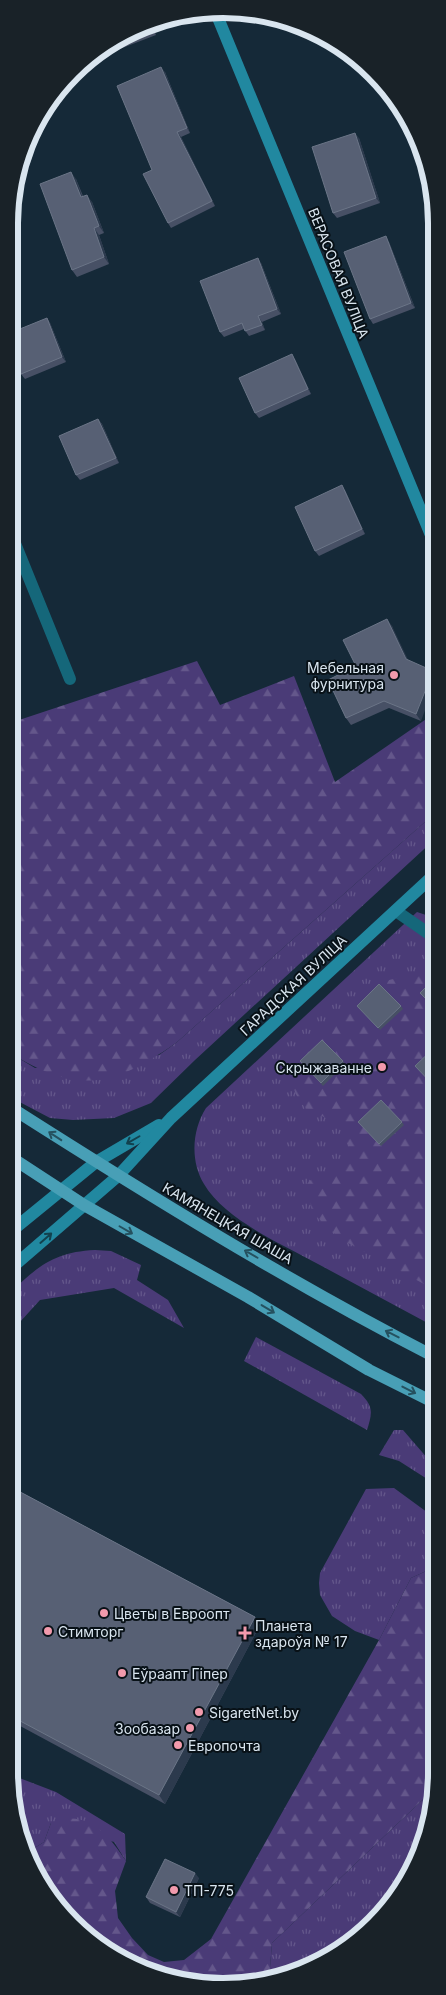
<svg xmlns="http://www.w3.org/2000/svg" width="446" height="1995" font-family="Inter,sans-serif">
<style>
.grass{fill:url(#grass-tufts)}
.forest{fill:url(#forest-firs)}
.lines{fill:none;stroke-linecap:round;stroke-linejoin:round}
.street{stroke:#15677a;stroke-width:12}
.secondary{stroke:#2188a0;stroke-width:12}
.primary{stroke:#489fb6;stroke-width:12}
.wall{fill:#475065}
.shaded-wall{fill:#2c3a4d}
.building{fill:#576074;stroke:#6b7587}
.oneway{stroke:#25515f}
.oneway2{stroke:#12414e}
.poi-dot{fill:#f29aac;stroke:#081117;stroke-width:2}
.labels{text-anchor:middle;dominant-baseline:central;stroke-width:4;stroke-linejoin:round;paint-order:stroke}
.street-label{font-size:14px;fill:#d9e5ef;stroke:#081117}
.poi-label{font-size:14px;fill:#d9e5ef;stroke:#081117;text-anchor:start}
.rim{fill:none;stroke:#d9e5ef;stroke-width:6}
</style>
<defs>
<pattern id="grass-tufts" width="24" height="20" patternUnits="userSpaceOnUse" patternTransform="scale(1.25)"><rect width="24" height="20" fill="#4a3b77"/><path d="M3 7l-1-3M5 7V3M7 7l1-3M15 17l-1-3M17 17v-4M19 17l1-3" fill="none" stroke="#64578b"/></pattern>
<pattern id="forest-firs" width="22" height="20" patternUnits="userSpaceOnUse" patternTransform="scale(1.25)"><rect width="22" height="20" fill="#4a3b77"/><path d="M5 1l3.5 6h-7zM16 11l3.5 6h-7z" fill="#64578b"/></pattern>
</defs>
<rect width="100%" height="100%" fill="#152938"/>
<g class="grass">
<polygon points="435,813 435,839 195,1060 151,1103 114,1118 73,1120 50,1118 12,1098 13,1089 10,1087 10,1053 35,1068 159,1055 176,1043"/>
<path d="M 417,912 L 435,918 L 435,1327 C 396,1306 357,1285 318,1264 C 282,1244 225,1220 204,1184 C 190,1161 192,1130 206,1108 Z"/>
<path d="M 95,1250 L 111,1251 L 141,1265 L 137,1280 L 168,1300 L 184,1328 L 114,1288 L 40,1300 L 9,1334 L 9,1294 C 38,1266 54,1252 95,1250 Z"/>
<path d="M 256,1337 L 361,1394 C 374,1407 372,1414 367,1430 L 244,1361 Z"/>
<polygon points="394,1430 403,1430 435,1467 435,1484 399,1461 379,1455"/>
<polygon points="394,1488 435,1518 435,1567 411,1578 379,1640 355,1631 332,1616 320,1595 319,1583 320,1573 366,1489"/>
<polygon points="9,1774 56,1792 125,1834 126,1861 114,1842 51,1823 44,1842 25,1854"/>
<polygon points="435,1788 435,1800 409,1879 354,1942 279,1979 269,1980 272,1943"/>
</g>
<g class="forest">
<path d="M 197,661 L 220,705 L 294,676 L 335,782 L 435,713 L 435,813 L 176,1043 C 111,1088 78,1094 10,1053 L 10,723 Z"/>
<path d="M 435,963 L 435,1290 L 339,1238 L 312,1212 L 307,1184 L 316,1175 L 338,1175 L 351,1152 C 338,1106 311,1123 298,1098 C 291,1087 291,1073 297,1062 C 301,1052 309,1046 316,1038 C 334,1019 349,1001 372,987 C 384,979 398,979 412,974 C 420,971 427,966 435,963 Z"/>
<path d="M 435,1567 L 435,1788 L 272,1943 L 269,1980 L 209,1986 L 128,1964 L 62,1913 L 25,1854 L 44,1842 L 51,1823 C 86,1808 108,1834 126,1861 L 115,1891 L 118,1918 L 132,1938 L 148,1955 L 164,1962 L 184,1960 L 211,1939 L 379,1640 L 411,1578 Z"/>
</g>
<g class="lines">
<g class="street">
<polyline points="10,531 70,679"/>
<polyline points="396,911 435,938"/>
</g>
<g class="secondary">
<polyline points="216,13 435,545"/>
<polyline points="9,1233 96,1162 159,1125"/>
<polyline points="9,1270 118,1176 171,1118 435,874"/>
</g>
<g class="primary">
<path d="M 10,1107 C 148,1195 289,1282 435,1357"/>
<polyline points="9,1156 84,1205 248,1297 369,1370 435,1403"/>
</g>
</g>
<g class="wall">
<polygon points="152,24 156,35 117,50 113,45"/>
<polygon points="165,72 190,133 181,137 215,206 171,228 168,223 152,170"/>
<polygon points="75,73 77,78 67,82"/>
<polygon points="359,138 380,203 337,218 333,213"/>
<polygon points="76,179 83,196 92,202 104,233 99,235 109,264 77,277 72,270"/>
<polygon points="389,242 415,308 373,324 370,319"/>
<polygon points="261,263 281,314 262,322 265,330 249,336 244,329 224,337 220,332"/>
<polygon points="47,318 50,323 66,362 25,379 21,374"/>
<polygon points="295,359 311,394 259,418 255,413"/>
<polygon points="98,419 102,424 119,463 80,480 76,475"/>
<polygon points="345,490 365,534 319,556 315,551"/>
<polygon points="392,626 421,721 389,708 351,725 346,718 356,666"/>
<polygon points="10,679 17,699 10,701"/>
<polygon points="435,983 435,1007 434,1008 420,993"/>
<polygon points="357,1006 401,1006 403,1009 380,1030"/>
<polygon points="300,1061 343,1061 345,1064 323,1086"/>
<polygon points="358,1122 402,1122 404,1125 381,1146"/>
<polygon points="9,1486 255,1617 260,1625 165,1804 9,1720"/>
<polygon points="199,1878 180,1917 150,1903 146,1897"/>
</g>
<g class="shaded-wall">
<polygon points="151,24 152,24 156,35 153,30"/>
<polygon points="161,67 165,72 190,133 187,128"/>
<polygon points="177,132 181,137 215,206 212,201"/>
<polygon points="355,133 359,138 380,203 376,198"/>
<polygon points="71,172 76,179 85,204 81,197"/>
<polygon points="87,195 92,202 104,233 99,226"/>
<polygon points="94,228 99,235 109,264 104,257"/>
<polygon points="386,236 389,242 415,308 411,303"/>
<polygon points="258,258 261,263 281,314 277,309"/>
<polygon points="258,316 262,322 265,330 262,325"/>
<polygon points="47,318 50,323 66,362 62,357"/>
<polygon points="292,354 295,359 311,394 308,389"/>
<polygon points="98,419 102,424 119,463 116,458"/>
<polygon points="342,485 345,490 365,534 362,529"/>
<polygon points="387,619 392,626 411,666 406,659"/>
<polygon points="433,671 435,675 435,684 421,721 416,714"/>
<polygon points="10,679 17,699 12,692 10,687"/>
<polygon points="255,1617 260,1625 165,1804 159,1795"/>
<polygon points="195,1873 199,1878 180,1917 176,1912"/>
</g>
<g class="building">
<polygon points="151,24 153,30 113,45 113,43"/>
<polygon points="161,67 187,128 177,132 212,201 168,223 143,174 152,170 117,86"/>
<polygon points="355,133 376,198 333,213 312,147"/>
<polygon points="71,172 81,197 87,195 99,226 94,228 104,257 72,270 40,184"/>
<polygon points="386,236 411,303 370,319 344,252"/>
<polygon points="435,242 435,263 432,264 426,244"/>
<polygon points="258,258 277,309 258,316 262,325 245,331 242,323 220,332 200,281"/>
<polygon points="47,318 62,357 21,374 10,347 10,333"/>
<polygon points="292,354 308,389 255,413 239,378"/>
<polygon points="98,419 116,458 76,475 59,436"/>
<polygon points="342,485 362,529 315,551 295,507"/>
<polygon points="387,619 406,659 433,671 416,714 384,701 346,718 328,680 356,666 343,640"/>
<polygon points="433,980 435,983 435,1002 432,1005 420,993"/>
<polygon points="379,984 401,1006 378,1028 357,1006"/>
<polygon points="322,1040 343,1061 321,1083 300,1061"/>
<polygon points="435,1047 435,1087 415,1066"/>
<polygon points="381,1100 402,1122 379,1144 358,1122"/>
<polygon points="9,1486 255,1617 159,1795 9,1715"/>
<polygon points="165,1859 195,1873 176,1912 146,1897"/>
</g>
<defs><path id="oneway-shaft" d="M-6 0H5M1.5-3L5.5 0L1.5 3" fill="none" stroke-width="1.6" stroke-linecap="round" stroke-linejoin="round" transform="scale(1.25)"/></defs>
<g class="oneway">
<use href="#oneway-shaft" transform="translate(55 1136) rotate(-147)"/>
<use href="#oneway-shaft" transform="translate(126 1230) rotate(30)"/>
<use href="#oneway-shaft" transform="translate(251 1254) rotate(-150)"/>
<use href="#oneway-shaft" transform="translate(268 1309) rotate(31)"/>
<use href="#oneway-shaft" transform="translate(392 1334) rotate(-153)"/>
<use href="#oneway-shaft" transform="translate(409 1390) rotate(27)"/>
</g>
<g class="oneway2">
<use href="#oneway-shaft" transform="translate(133 1140) rotate(150)"/>
<use href="#oneway-shaft" transform="translate(46 1238) rotate(-41)"/>
</g>
<g class="poi-dot">
<circle cx="394" cy="675" r="5"/>
<circle cx="382" cy="1067" r="5"/>
<circle cx="104" cy="1613" r="5"/>
<circle cx="48" cy="1631" r="5"/>
<path d="M242.5 1625.5h5v5h5v5h-5v5h-5v-5h-5v-5h5z"/>
<circle cx="122" cy="1673" r="5"/>
<circle cx="199" cy="1712" r="5"/>
<circle cx="190" cy="1728" r="5"/>
<circle cx="178" cy="1745" r="5"/>
<circle cx="174" cy="1890" r="5"/>
</g>
<g class="labels">
<g class="street-label">
<text transform="translate(339 273) rotate(68)">ВЕРАСОВАЯ ВУЛІЦА</text>
<text transform="translate(293 985) rotate(-43)">ГАРАДСКАЯ ВУЛІЦА</text>
<text transform="translate(228 1223) rotate(30)">КАМЯНЕЦКАЯ ШАША</text>
</g>
<g class="poi-label">
<text x="384" y="667" text-anchor="end">Мебельная<tspan x="384" dy="16">фурнитура</tspan></text>
<text x="372" y="1067" text-anchor="end">Скрыжаванне</text>
<text x="114" y="1613">Цветы в Евроопт</text>
<text x="255" y="1625">Планета<tspan x="255" dy="16">здароўя № 17</tspan></text>
<text x="58" y="1631">Стимторг</text>
<text x="132" y="1673">Еўраапт Гіпер</text>
<text x="209" y="1712">SigaretNet.by</text>
<text x="180" y="1728" text-anchor="end">Зообазар</text>
<text x="188" y="1745">Европочта</text>
<text x="184" y="1890">ТП-775</text>
</g>
</g>
<path d="M0 0H446V1995H0ZM223 18H223A205 205 0 0 1 428 223V1773A205 205 0 0 1 223 1978H223A205 205 0 0 1 18 1773V223A205 205 0 0 1 223 18Z" fill="#192228" fill-rule="evenodd"/>
<path class="rim" d="M223 18H223A205 205 0 0 1 428 223V1773A205 205 0 0 1 223 1978H223A205 205 0 0 1 18 1773V223A205 205 0 0 1 223 18Z"/>
</svg>
